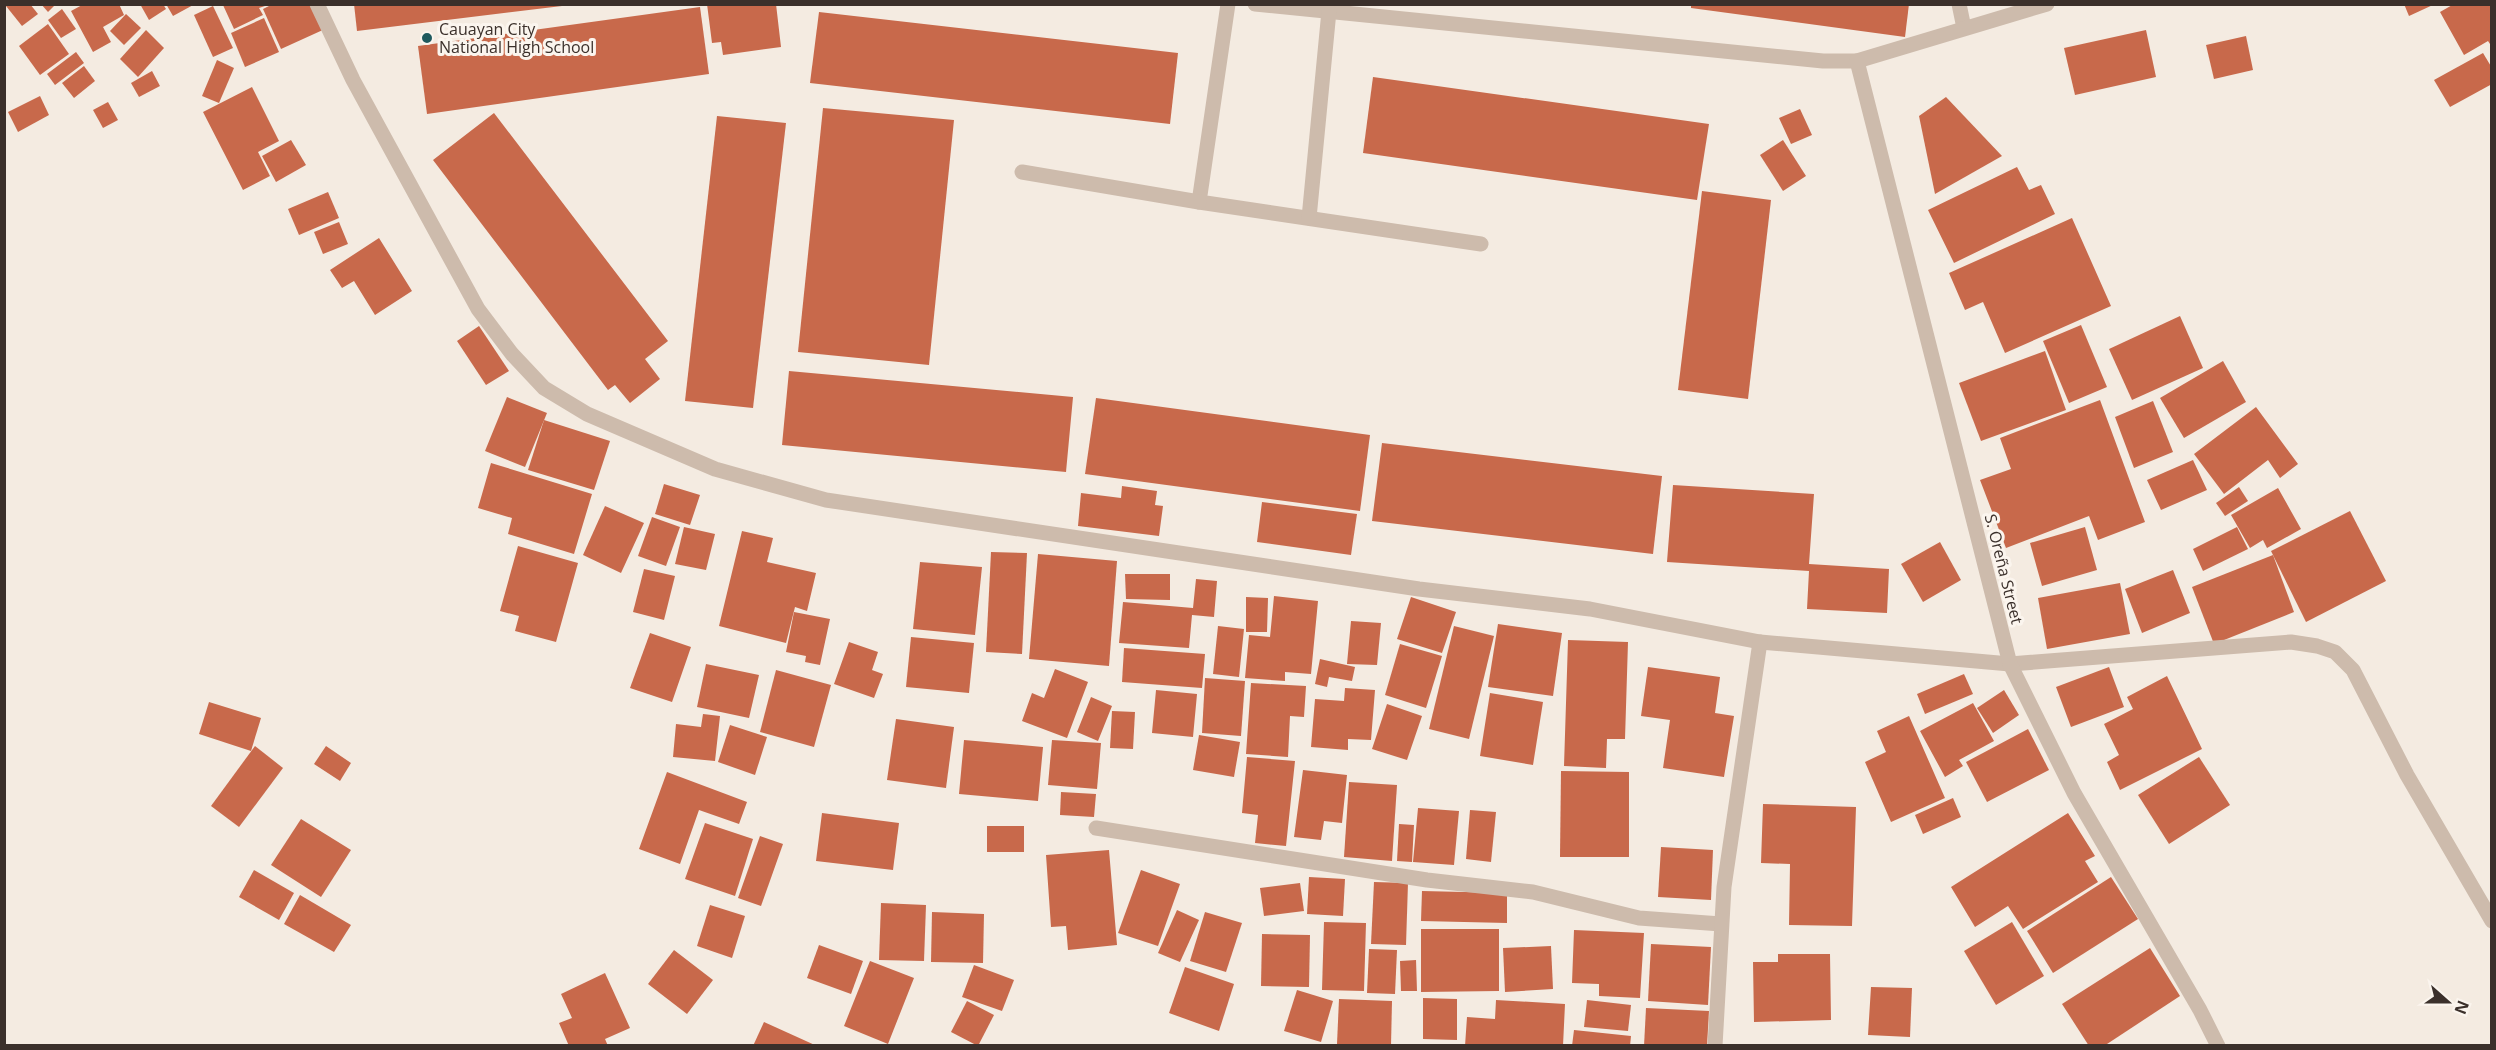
<svg xmlns="http://www.w3.org/2000/svg" width="2496" height="1050" font-family="'Open Sans',sans-serif">
<style>
.building{fill:#c8694b}
.lines{fill:none;stroke-linecap:round;stroke-linejoin:round}
.lane{stroke:#cdbbac;stroke-width:15}
.street{stroke:#cdbbac;stroke-width:15}
.poi-dot{fill:#1f5a5e;stroke:#fbf5ee;stroke-width:2}
.labels{text-anchor:middle;dominant-baseline:central;stroke-width:6;stroke-linejoin:round;paint-order:stroke}
.poi-label{font-size:16px;fill:#3b302b;stroke:#fbf5ee;text-anchor:start}
.street-label{font-size:16px;fill:#3b302b;stroke:#fbf5ee}
</style>
<rect width="100%" height="100%" fill="#f4ebe1"/>
<g class="building">
<polygon points="8,4 30,4 38,14 22,26 6,6"/>
<polygon points="41,4 56,4 48,12"/>
<polygon points="84,4 119,4 124,15 103,27 111,42 93,52 71,11"/>
<polygon points="140,4 163,4 166,9 149,20"/>
<polygon points="166,4 195,4 173,16"/>
<polygon points="273,4 313,4 325,29 281,49 263,9"/>
<polygon points="354,4 562,4 562,6 357,31"/>
<polygon points="707,4 776,4 781,47 723,55 721,42 712,43"/>
<polygon points="1691,4 1909,4 1905,37 1691,8"/>
<polygon points="2404,4 2435,4 2409,16"/>
<polygon points="2454,4 2492,4 2492,47 2488,41 2464,55 2440,12"/>
<polygon points="223,5 268,5 259,8 263,15 234,29"/>
<polygon points="213,6 233,48 213,57 194,15"/>
<polygon points="700,7 709,74 427,114 418,46"/>
<polygon points="62,9 76,29 61,38 48,20"/>
<polygon points="819,12 1178,53 1170,124 810,83"/>
<polygon points="126,14 141,28 124,45 110,31"/>
<polygon points="264,18 279,52 245,67 231,33"/>
<polygon points="48,24 69,54 40,75 19,46"/>
<polygon points="146,30 164,48 138,77 120,59"/>
<polygon points="2146,30 2156,77 2075,95 2064,48"/>
<polygon points="2246,36 2253,70 2214,79 2206,45"/>
<polygon points="76,52 84,63 55,85 47,74"/>
<polygon points="2483,53 2492,68 2492,84 2450,107 2434,80"/>
<polygon points="217,60 234,68 219,103 202,96"/>
<polygon points="84,66 95,81 74,98 62,83"/>
<polygon points="152,71 160,86 139,97 131,83"/>
<polygon points="1373,77 1709,124 1697,200 1363,153"/>
<polygon points="252,87 279,141 258,152 270,176 243,190 203,112"/>
<polygon points="40,96 49,115 18,132 8,112"/>
<polygon points="1946,97 2002,156 1935,194 1919,116"/>
<polygon points="108,102 118,120 103,128 93,110"/>
<polygon points="823,108 954,120 929,365 798,352"/>
<polygon points="1800,109 1812,135 1791,144 1779,118"/>
<polygon points="494,113 668,341 645,359 660,379 630,403 615,385 608,390 433,160"/>
<polygon points="717,116 786,123 753,408 685,401"/>
<polygon points="291,140 306,165 276,182 262,156"/>
<polygon points="1783,140 1806,176 1783,191 1760,155"/>
<polygon points="2017,167 2029,190 2041,185 2055,214 1954,263 1928,210"/>
<polygon points="1702,191 1771,200 1748,399 1678,390"/>
<polygon points="328,192 339,218 299,235 288,209"/>
<polygon points="2072,218 2111,306 2005,353 1983,302 1965,310 1949,273"/>
<polygon points="339,222 348,244 323,254 314,232"/>
<polygon points="379,238 412,291 375,315 354,281 342,288 330,270"/>
<polygon points="2180,316 2203,368 2132,400 2109,349"/>
<polygon points="2081,325 2107,387 2069,403 2043,341"/>
<polygon points="479,326 509,371 486,385 457,341"/>
<polygon points="2045,351 2066,410 1981,441 1959,383"/>
<polygon points="2223,361 2246,402 2184,438 2160,398"/>
<polygon points="789,371 1073,397 1066,472 782,445"/>
<polygon points="507,397 547,413 525,467 485,451"/>
<polygon points="1096,398 1370,435 1360,511 1085,474"/>
<polygon points="2100,400 2145,522 2098,540 2089,516 2006,548 1980,480 2011,469 2000,438"/>
<polygon points="2153,401 2173,452 2134,468 2115,417"/>
<polygon points="2256,407 2298,464 2280,478 2268,460 2224,494 2194,454"/>
<polygon points="544,420 610,441 594,490 528,470"/>
<polygon points="1382,443 1662,476 1653,554 1372,521"/>
<polygon points="2193,460 2207,490 2161,510 2147,480"/>
<polygon points="491,463 592,494 574,554 508,534 512,518 478,508"/>
<polygon points="664,484 700,495 690,525 655,514"/>
<polygon points="1673,485 1814,494 1809,564 1889,569 1887,613 1807,609 1809,571 1667,562"/>
<polygon points="1122,486 1157,491 1155,505 1163,506 1159,536 1078,526 1081,493 1121,498"/>
<polygon points="2239,487 2248,501 2225,516 2216,503"/>
<polygon points="2278,488 2301,529 2267,548 2263,540 2250,548 2231,515"/>
<polygon points="1262,502 1357,514 1351,555 1257,542"/>
<polygon points="605,506 644,523 621,573 583,555"/>
<polygon points="2350,511 2386,581 2306,622 2271,551"/>
<polygon points="652,517 680,527 666,566 638,556"/>
<polygon points="684,527 715,534 706,570 675,564"/>
<polygon points="2085,527 2097,570 2042,586 2030,543"/>
<polygon points="2237,527 2248,549 2203,571 2193,549"/>
<polygon points="742,531 773,538 767,562 816,573 807,611 795,607 786,643 719,626"/>
<polygon points="1940,542 1961,580 1923,602 1901,564"/>
<polygon points="518,546 578,563 556,642 515,631 519,616 500,611"/>
<polygon points="991,552 1027,553 1022,654 986,652"/>
<polygon points="1038,554 1117,561 1109,666 1029,659"/>
<polygon points="2273,555 2294,612 2214,644 2192,587"/>
<polygon points="920,562 982,567 975,635 913,629"/>
<polygon points="644,569 675,576 664,620 633,612"/>
<polygon points="2173,570 2190,613 2142,633 2125,589"/>
<polygon points="1125,574 1170,574 1170,600 1126,599"/>
<polygon points="1196,579 1217,581 1214,617 1192,615 1189,648 1119,643 1123,602 1193,608"/>
<polygon points="2120,583 2130,634 2047,649 2038,598"/>
<polygon points="1274,596 1318,601 1311,674 1285,672 1285,681 1245,678 1249,635 1270,637"/>
<polygon points="1246,597 1268,598 1267,632 1246,632"/>
<polygon points="1411,597 1456,612 1442,653 1397,639"/>
<polygon points="794,612 830,619 820,665 805,662 806,656 786,652"/>
<polygon points="1351,621 1381,623 1377,665 1347,664"/>
<polygon points="1498,624 1562,633 1553,696 1488,687"/>
<polygon points="1218,626 1244,629 1239,677 1213,674"/>
<polygon points="1454,626 1494,636 1469,739 1429,729"/>
<polygon points="650,633 691,647 672,702 630,688"/>
<polygon points="911,637 974,643 969,693 906,687"/>
<polygon points="1568,640 1628,642 1625,739 1607,739 1606,768 1564,766"/>
<polygon points="849,642 878,652 872,670 883,674 874,698 834,684"/>
<polygon points="1400,644 1442,656 1426,708 1385,695"/>
<polygon points="1124,648 1205,654 1202,688 1122,682"/>
<polygon points="1320,659 1355,667 1352,681 1329,677 1327,687 1315,684"/>
<polygon points="706,664 759,675 749,718 697,707"/>
<polygon points="1648,667 1720,677 1715,713 1734,716 1724,777 1663,768 1670,720 1641,716"/>
<polygon points="2109,667 2124,707 2071,727 2056,687"/>
<polygon points="1055,669 1088,682 1067,738 1022,721 1032,693 1044,698"/>
<polygon points="776,670 831,685 814,747 760,732"/>
<polygon points="1964,674 1973,694 1925,714 1917,694"/>
<polygon points="2167,676 2202,749 2120,790 2107,762 2119,755 2104,724 2133,709 2127,697"/>
<polygon points="1205,678 1245,681 1241,736 1202,733"/>
<polygon points="1251,683 1306,686 1304,717 1290,716 1288,757 1246,754"/>
<polygon points="1345,688 1375,690 1371,740 1348,739 1348,750 1311,747 1315,699 1344,701"/>
<polygon points="1156,690 1197,694 1193,737 1152,733"/>
<polygon points="2004,690 2019,715 1993,733 1977,708"/>
<polygon points="1490,693 1543,702 1533,765 1480,756"/>
<polygon points="1091,697 1112,706 1098,741 1077,732"/>
<polygon points="209,702 261,718 251,751 199,734"/>
<polygon points="1973,703 1994,741 1959,760 1963,766 1945,777 1920,731"/>
<polygon points="1387,704 1422,716 1407,760 1372,749"/>
<polygon points="1112,711 1135,712 1133,749 1110,748"/>
<polygon points="703,714 720,716 715,761 673,757 676,724 701,727"/>
<polygon points="1909,716 1945,798 1891,822 1865,762 1886,752 1877,731"/>
<polygon points="896,719 954,727 946,788 887,780"/>
<polygon points="730,725 767,737 755,775 718,762"/>
<polygon points="2028,729 2049,770 1987,802 1966,762"/>
<polygon points="1199,735 1240,742 1234,777 1193,770"/>
<polygon points="964,740 1043,747 1038,801 959,794"/>
<polygon points="1052,740 1101,743 1097,789 1048,785"/>
<polygon points="255,746 283,768 239,827 211,806"/>
<polygon points="326,746 351,763 340,781 314,764"/>
<polygon points="1247,757 1295,761 1286,846 1255,843 1258,815 1242,813"/>
<polygon points="2199,757 2230,805 2169,844 2138,795"/>
<polygon points="1303,770 1347,775 1342,823 1324,821 1321,840 1294,837"/>
<polygon points="1561,771 1629,772 1629,857 1560,857"/>
<polygon points="667,772 747,802 739,824 699,810 680,864 639,849"/>
<polygon points="1349,782 1397,785 1392,861 1344,857"/>
<polygon points="1061,792 1096,794 1094,817 1060,815"/>
<polygon points="1953,798 1961,817 1923,834 1915,815"/>
<polygon points="1763,804 1856,807 1852,926 1789,925 1790,864 1761,863"/>
<polygon points="1418,808 1459,811 1454,865 1413,862"/>
<polygon points="1470,810 1496,812 1491,862 1466,859"/>
<polygon points="822,813 899,823 893,870 816,861"/>
<polygon points="2068,813 2095,856 2085,861 2098,882 2023,929 2008,906 1975,927 1951,887"/>
<polygon points="301,819 351,850 321,897 271,865"/>
<polygon points="705,823 753,839 735,896 685,879"/>
<polygon points="1399,824 1414,825 1412,862 1397,861"/>
<rect x="987" y="826" width="37" height="26"/>
<polygon points="760,836 783,844 761,906 738,898"/>
<polygon points="1661,847 1713,850 1711,900 1658,897"/>
<polygon points="1109,850 1117,945 1068,950 1066,926 1051,927 1046,855"/>
<polygon points="254,870 294,893 279,920 239,897"/>
<polygon points="1141,870 1180,884 1158,946 1118,933"/>
<polygon points="1309,877 1345,879 1343,916 1307,914"/>
<polygon points="2111,877 2138,919 2053,973 2027,931"/>
<polygon points="1374,882 1408,883 1406,945 1371,944"/>
<polygon points="1300,883 1304,911 1264,916 1260,888"/>
<polygon points="1422,891 1507,893 1507,923 1421,921"/>
<polygon points="300,895 351,925 334,952 284,924"/>
<polygon points="881,903 926,905 924,961 879,960"/>
<polygon points="710,905 745,916 732,958 697,946"/>
<polygon points="1177,910 1199,920 1180,962 1158,953"/>
<polygon points="932,912 984,914 983,963 931,962"/>
<polygon points="1205,912 1242,923 1226,972 1190,961"/>
<polygon points="1324,922 1366,923 1364,991 1322,990"/>
<polygon points="2012,922 2044,976 1996,1005 1964,951"/>
<polygon points="1421,929 1499,929 1499,991 1421,992"/>
<polygon points="1574,930 1644,933 1640,998 1599,996 1599,984 1572,983"/>
<polygon points="1262,934 1310,935 1309,987 1261,986"/>
<polygon points="1651,944 1711,947 1708,1005 1648,1001"/>
<polygon points="819,945 863,961 851,994 807,978"/>
<polygon points="1551,946 1553,989 1505,992 1503,948"/>
<polygon points="2150,948 2180,996 2104,1046 2089,1046 2062,1004"/>
<polygon points="1369,949 1397,950 1395,994 1367,993"/>
<polygon points="674,950 713,980 687,1014 648,984"/>
<polygon points="1778,954 1830,954 1831,1020 1754,1022 1753,962 1778,962"/>
<polygon points="1416,960 1417,991 1401,991 1400,961"/>
<polygon points="870,961 914,978 888,1044 844,1026"/>
<polygon points="974,965 1014,980 1002,1011 962,997"/>
<polygon points="1185,967 1234,984 1219,1031 1169,1013"/>
<polygon points="605,973 630,1028 605,1039 608,1046 569,1046 559,1023 572,1018 561,994"/>
<polygon points="1871,987 1912,988 1910,1037 1868,1035"/>
<polygon points="1297,990 1333,1001 1321,1042 1284,1031"/>
<polygon points="1423,998 1457,999 1457,1040 1423,1039"/>
<polygon points="1339,999 1392,1001 1391,1046 1337,1044"/>
<polygon points="1496,1000 1565,1004 1563,1046 1465,1046 1467,1017 1495,1019"/>
<polygon points="1587,1000 1631,1005 1628,1031 1584,1027"/>
<polygon points="967,1001 994,1015 978,1046 951,1032"/>
<polygon points="1646,1008 1709,1011 1707,1046 1644,1046"/>
<polygon points="764,1022 817,1046 753,1046"/>
<polygon points="1574,1030 1631,1036 1630,1046 1572,1046"/>
</g>
<g class="lines">
<g class="lane">
<polyline points="1228,4 1199,202 1481,244"/>
<polyline points="1255,4 1823,61 1857,61"/>
<polyline points="1959,4 1964,28"/>
<polyline points="1022,172 1199,202"/>
<polyline points="1309,218 1329,11"/>
</g>
<g class="street">
<polyline points="317,4 353,80 478,309 512,354 544,388 587,414 715,469 826,500 1419,589 1590,609 1760,642 2010,664 2291,642 2317,646 2335,652 2353,670 2407,775 2492,921"/>
<polyline points="2047,4 1857,61 2010,664 2074,793 2200,1010 2218,1046"/>
<polyline points="1096,828 1427,880 1533,892 1639,918 1721,924"/>
<polyline points="1715,1046 1724,887 1760,642"/>
</g>
</g>
<circle class="poi-dot" cx="427" cy="38" r="6"/>
<g class="labels">
<g class="poi-label">
<text x="439" y="29">Cauayan City<tspan x="439" dy="18">National High School</tspan></text>
</g>
<g class="street-label">
<text transform="translate(2004 569) rotate(76)">S. Oreña Street</text>
</g>
</g>
<rect width="2496" height="1050" fill="none" stroke="#3b302b" stroke-width="12"/>
<g transform="translate(2448 1002) rotate(111)" stroke="#fbf5ee" stroke-width="4.5" paint-order="stroke">
<path d="M0-4.5L10 22L0 15L-10 22Z" fill="#3b302b"/>
<text y="-9" font-size="16" font-weight="bold" text-anchor="middle" fill="#3b302b">N</text>
</g>
</svg>
